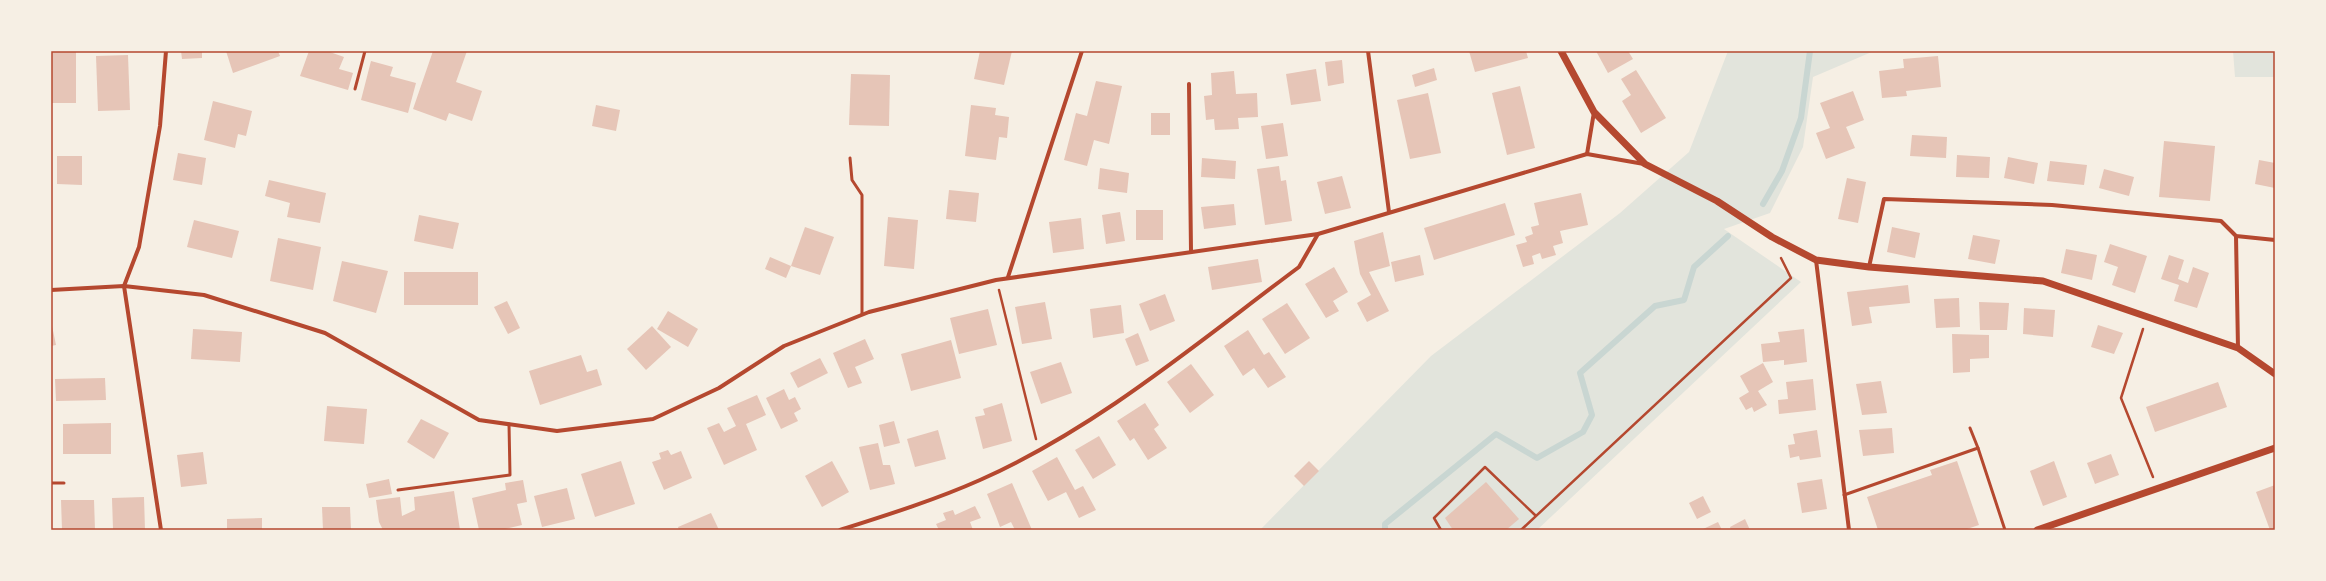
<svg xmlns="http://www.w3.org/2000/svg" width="2326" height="581" font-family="Karla,sans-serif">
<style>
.green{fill:#e2e4dc}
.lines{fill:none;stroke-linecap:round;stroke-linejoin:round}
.stream{stroke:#c9d6d2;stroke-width:6}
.building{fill:#e6c5b7}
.path{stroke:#b5482f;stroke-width:2.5}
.service{stroke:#b5482f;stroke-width:3}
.minor{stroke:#b5482f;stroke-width:4}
.tertiary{stroke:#b5482f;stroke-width:7}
.neatline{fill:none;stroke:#b5482f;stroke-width:1.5}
</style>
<rect width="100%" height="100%" fill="#f6efe4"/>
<g class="green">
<polygon points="1728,51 1874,51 1813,77 1803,147 1770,213 1724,229 1801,282 1537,530 1260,530 1431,356 1620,213 1689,152"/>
<polygon points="2233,51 2275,51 2275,77 2235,77"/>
</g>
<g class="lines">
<g class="stream">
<polyline points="1763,204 1782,171 1801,118 1810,51"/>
<polyline points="1385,530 1385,524 1496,434 1537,458 1583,432 1592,415 1580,373 1655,306 1684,300 1694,267 1728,236"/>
</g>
</g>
<g class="building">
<rect x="51" y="51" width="25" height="52"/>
<polygon points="181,51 202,51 202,58 182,59"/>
<polygon points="226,51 278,51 280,56 233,73"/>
<polygon points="309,51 327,51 344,57 339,69 353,73 348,90 300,76"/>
<polygon points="433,51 467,51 456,82 482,91 472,121 449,113 446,121 413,109"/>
<polygon points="980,51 1012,51 1004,85 974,79"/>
<polygon points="1469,51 1526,51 1528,58 1475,72"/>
<polygon points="1596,51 1628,51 1633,59 1608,73"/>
<polygon points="128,55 130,110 98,111 96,56"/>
<polygon points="1938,56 1941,87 1906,91 1907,96 1882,98 1879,71 1904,68 1903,59"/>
<polygon points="1342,60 1344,83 1328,86 1325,62"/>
<polygon points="371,61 393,67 390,76 416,83 408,113 361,100"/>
<polygon points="1434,68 1437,80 1415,87 1412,75"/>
<polygon points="1316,69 1321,101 1291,105 1286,74"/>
<polygon points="1636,70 1666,118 1641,133 1622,101 1631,95 1621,79"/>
<polygon points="1234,71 1236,94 1257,93 1258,117 1238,118 1239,129 1215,130 1214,119 1206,120 1204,96 1212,95 1211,73"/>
<polygon points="851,74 890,75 889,126 849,125"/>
<polygon points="1096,81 1122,86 1109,144 1094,140 1087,166 1064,160 1076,113 1087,116"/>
<polygon points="1520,86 1535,148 1507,155 1492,93"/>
<polygon points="1853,91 1864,120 1846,127 1855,148 1826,159 1816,133 1830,128 1820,103"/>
<polygon points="1428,93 1441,153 1410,159 1397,100"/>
<polygon points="213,101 252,111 246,136 238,134 235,148 204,140"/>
<polygon points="596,105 620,110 616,131 592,126"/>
<polygon points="971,105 996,108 995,115 1009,117 1007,138 999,137 996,160 965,156"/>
<rect x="1151" y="113" width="19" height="22"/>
<polygon points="1283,123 1288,156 1266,159 1261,126"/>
<polygon points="1912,135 1947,137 1946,158 1910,156"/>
<polygon points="2164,141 2215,146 2210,201 2159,197"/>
<polygon points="178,153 206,158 202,185 173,180"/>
<polygon points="1957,155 1990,157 1989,178 1956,177"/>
<polygon points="57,156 82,156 82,185 57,184"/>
<polygon points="2008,157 2038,163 2034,184 2004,178"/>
<polygon points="1202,158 1236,161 1235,179 1201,177"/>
<polygon points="2259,160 2275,163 2275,188 2255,184"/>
<polygon points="2050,161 2087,165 2084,185 2047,181"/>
<polygon points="1279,166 1281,181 1286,180 1292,221 1265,225 1257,169"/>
<polygon points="1100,168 1129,173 1127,193 1098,189"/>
<polygon points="2104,169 2134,177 2129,196 2099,188"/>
<polygon points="1342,176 1351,208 1325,214 1317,182"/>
<polygon points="1847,178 1866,182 1858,223 1838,219"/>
<polygon points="269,180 326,193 320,223 287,217 290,203 265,196"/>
<polygon points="949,190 979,193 976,222 946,219"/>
<polygon points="1581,193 1588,225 1560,231 1563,243 1553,246 1556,255 1542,259 1540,253 1532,256 1534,264 1523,267 1516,245 1527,242 1525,237 1533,234 1531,227 1539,225 1534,203"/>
<polygon points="1505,203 1515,235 1434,260 1424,228"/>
<polygon points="1234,204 1236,225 1204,229 1201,207"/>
<rect x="1136" y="210" width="27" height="30"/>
<polygon points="1120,212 1125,241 1106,244 1102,215"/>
<polygon points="419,215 459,223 453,249 414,241"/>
<polygon points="888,217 918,220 914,269 884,266"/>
<polygon points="1081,218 1084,249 1053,253 1049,222"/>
<polygon points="194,220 239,231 232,258 187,247"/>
<polygon points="805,227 834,237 820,275 791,266"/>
<polygon points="1892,227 1920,233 1915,258 1887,252"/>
<polygon points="1383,232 1390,266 1369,272 1389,311 1367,322 1357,303 1371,295 1360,274 1354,241"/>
<polygon points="1973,235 2000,240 1995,264 1968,259"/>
<polygon points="278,238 321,247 313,290 270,281"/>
<polygon points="2110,244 2147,256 2135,293 2112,285 2118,267 2104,262"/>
<polygon points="2066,249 2097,255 2092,280 2061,273"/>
<polygon points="1420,255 1424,275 1395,282 1391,262"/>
<polygon points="2169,255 2184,260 2178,279 2188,283 2193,267 2209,273 2197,308 2174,301 2179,285 2161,279"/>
<polygon points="770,257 791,266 786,278 765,269"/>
<polygon points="1258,259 1262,282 1212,290 1208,267"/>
<polygon points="342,261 388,271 376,313 333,301"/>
<polygon points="1334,267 1348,292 1333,301 1339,311 1326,318 1305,284"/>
<rect x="404" y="272" width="74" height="33"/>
<polygon points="1908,285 1910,303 1869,307 1872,323 1852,326 1847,292"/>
<polygon points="1165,294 1175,321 1150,331 1139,304"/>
<polygon points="1959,298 1960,327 1936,328 1934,299"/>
<polygon points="507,301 520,328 508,334 494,307"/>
<polygon points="1045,302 1052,339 1022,344 1015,307"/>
<polygon points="1979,302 2009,303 2007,330 1980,330"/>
<polygon points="1287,303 1310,338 1285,354 1262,319"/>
<polygon points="1121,305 1124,333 1093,338 1090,309"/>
<polygon points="2024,308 2055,310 2053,337 2023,334"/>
<polygon points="988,309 997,345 959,354 950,318"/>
<polygon points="668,311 698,329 688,347 657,329"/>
<polygon points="51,321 56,345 51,346"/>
<polygon points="2098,325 2123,333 2114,354 2091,347"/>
<polygon points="652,326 671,347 646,370 627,349"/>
<polygon points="193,329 242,332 240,362 191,359"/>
<polygon points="1804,329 1807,362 1784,365 1784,360 1763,362 1761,344 1780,342 1778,332"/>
<polygon points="1248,330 1264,355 1269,352 1286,377 1268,388 1254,368 1243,376 1224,346"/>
<polygon points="1138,333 1149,361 1136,366 1125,339"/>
<polygon points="1952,334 1989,335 1989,358 1970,359 1970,372 1953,373"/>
<polygon points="865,339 874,359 855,367 862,383 848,388 833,353"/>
<polygon points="951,340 961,378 911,391 901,354"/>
<polygon points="581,355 587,372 597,369 602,385 540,405 529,371"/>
<polygon points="820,358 828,373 798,388 790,373"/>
<polygon points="1061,362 1072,393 1041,404 1030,372"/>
<polygon points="1763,363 1773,382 1758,391 1767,405 1754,412 1752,407 1746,410 1739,398 1749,392 1740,376"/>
<polygon points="1191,364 1214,395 1190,413 1167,382"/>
<polygon points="105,378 106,400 56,401 55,379"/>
<polygon points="1813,379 1816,410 1779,414 1778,400 1788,399 1786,382"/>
<polygon points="1881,381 1887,413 1862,415 1856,384"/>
<polygon points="2218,382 2227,407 2155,432 2146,407"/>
<polygon points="784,389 789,400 795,397 801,409 794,413 798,421 781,429 766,398"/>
<polygon points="757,395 766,415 746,424 757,450 724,465 707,428 719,423 724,432 736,426 727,408"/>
<polygon points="1002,403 1012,441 983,449 975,417 985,415 983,409"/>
<polygon points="1145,403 1159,425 1154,429 1167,448 1148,460 1134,438 1130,441 1117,421"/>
<polygon points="327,406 367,409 364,444 324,441"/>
<polygon points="421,419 449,433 434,459 407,442"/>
<polygon points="894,421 900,443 884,447 879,425"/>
<polygon points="111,423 111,454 63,454 63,424"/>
<polygon points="1892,428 1894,453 1863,456 1859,430"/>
<polygon points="938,430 946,459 915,467 907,439"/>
<polygon points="1817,430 1821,457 1800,460 1799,456 1790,458 1788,445 1795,444 1793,434"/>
<polygon points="1099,436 1116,465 1093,479 1075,450"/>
<polygon points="878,443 883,465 890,465 895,484 870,490 859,447"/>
<polygon points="668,450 671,455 681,451 692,478 664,490 652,462 661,459 659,453"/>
<polygon points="203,452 207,484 181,487 177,455"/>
<polygon points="2111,454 2119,475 2095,484 2087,463"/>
<polygon points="1057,457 1075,490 1083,486 1096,510 1079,518 1066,492 1048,501 1032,471"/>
<polygon points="621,461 635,504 595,517 581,474"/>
<polygon points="832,461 849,492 822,507 805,476"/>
<polygon points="1309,461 1319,471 1304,486 1294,476"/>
<polygon points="1957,461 1979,525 1964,530 1878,530 1867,497 1932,475 1930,470"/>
<polygon points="2054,461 2067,497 2043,506 2030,471"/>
<polygon points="389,479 392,494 369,498 366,484"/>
<polygon points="1822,479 1827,509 1802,513 1797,483"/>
<polygon points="523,480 527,502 517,504 522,525 501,530 479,530 472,498 506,490 505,483"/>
<polygon points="1486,482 1519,519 1506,530 1453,530 1445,518"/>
<polygon points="1012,483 1032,530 1015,530 1011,522 1000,527 996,516 987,494"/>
<polygon points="2275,485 2275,530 2270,530 2256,492"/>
<polygon points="567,488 575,519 542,527 534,496"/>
<polygon points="454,491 460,530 383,530 379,522 376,500 400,497 402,516 415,510 414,497"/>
<polygon points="1703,496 1711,512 1697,519 1689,503"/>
<polygon points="144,497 145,530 113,530 112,498"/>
<polygon points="61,500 94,500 95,530 62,530"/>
<polygon points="975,506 981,518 970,522 973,530 939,530 936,524 946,520 943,513 953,510 955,515"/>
<polygon points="322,507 350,507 351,530 323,530"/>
<polygon points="711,513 719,530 679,530 678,527"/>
<polygon points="262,518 262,530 227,530 227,519"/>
<polygon points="1745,519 1750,530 1731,530 1730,527"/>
<polygon points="1718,522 1722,530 1701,530"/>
</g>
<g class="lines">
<g class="path">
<polyline points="999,290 1036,439"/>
<polyline points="2143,329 2121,398 2153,477"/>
<polyline points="1441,530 1434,518 1485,467 1535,515"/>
<polyline points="1521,530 1791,278 1781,258"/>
</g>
<g class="service">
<polyline points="355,89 365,51"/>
<polyline points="850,158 852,180 862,195 862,314"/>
<polyline points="1978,448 2005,530"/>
<polyline points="51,483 64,483"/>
<polyline points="398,490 510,475 509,424"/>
<polyline points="1844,495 1978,448 1970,428"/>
</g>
<g class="minor">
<polyline points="1368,51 1389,212"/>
<polyline points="1189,84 1191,251"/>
<polyline points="1587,154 1594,112"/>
<polyline points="2236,236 2238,348"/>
<polyline points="1816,260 1849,530"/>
<polyline points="1869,267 1884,199 2052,205 2221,221 2236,236 2275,240"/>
<polyline points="1008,277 1082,51"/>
<polyline points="51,290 124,286 204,295 325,333 479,420 557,431 653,419 719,388 784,346 869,312 996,280 1318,234 1587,154 1644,164"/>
<polyline points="161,530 124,286 139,247 160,126 166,51"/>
<path d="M 840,530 C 887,515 935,500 980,480 C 1097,428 1197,343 1299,267 L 1318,234"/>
</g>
<g class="tertiary">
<polyline points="1561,51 1594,112 1645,164 1717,201 1772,237 1816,260 1869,267 2043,281 2238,348 2275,374"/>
<polyline points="2037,530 2275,448"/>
</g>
</g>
<rect width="2326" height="581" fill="none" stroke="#f6efe4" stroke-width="104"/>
<rect x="52" y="52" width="2222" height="477" class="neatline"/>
</svg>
